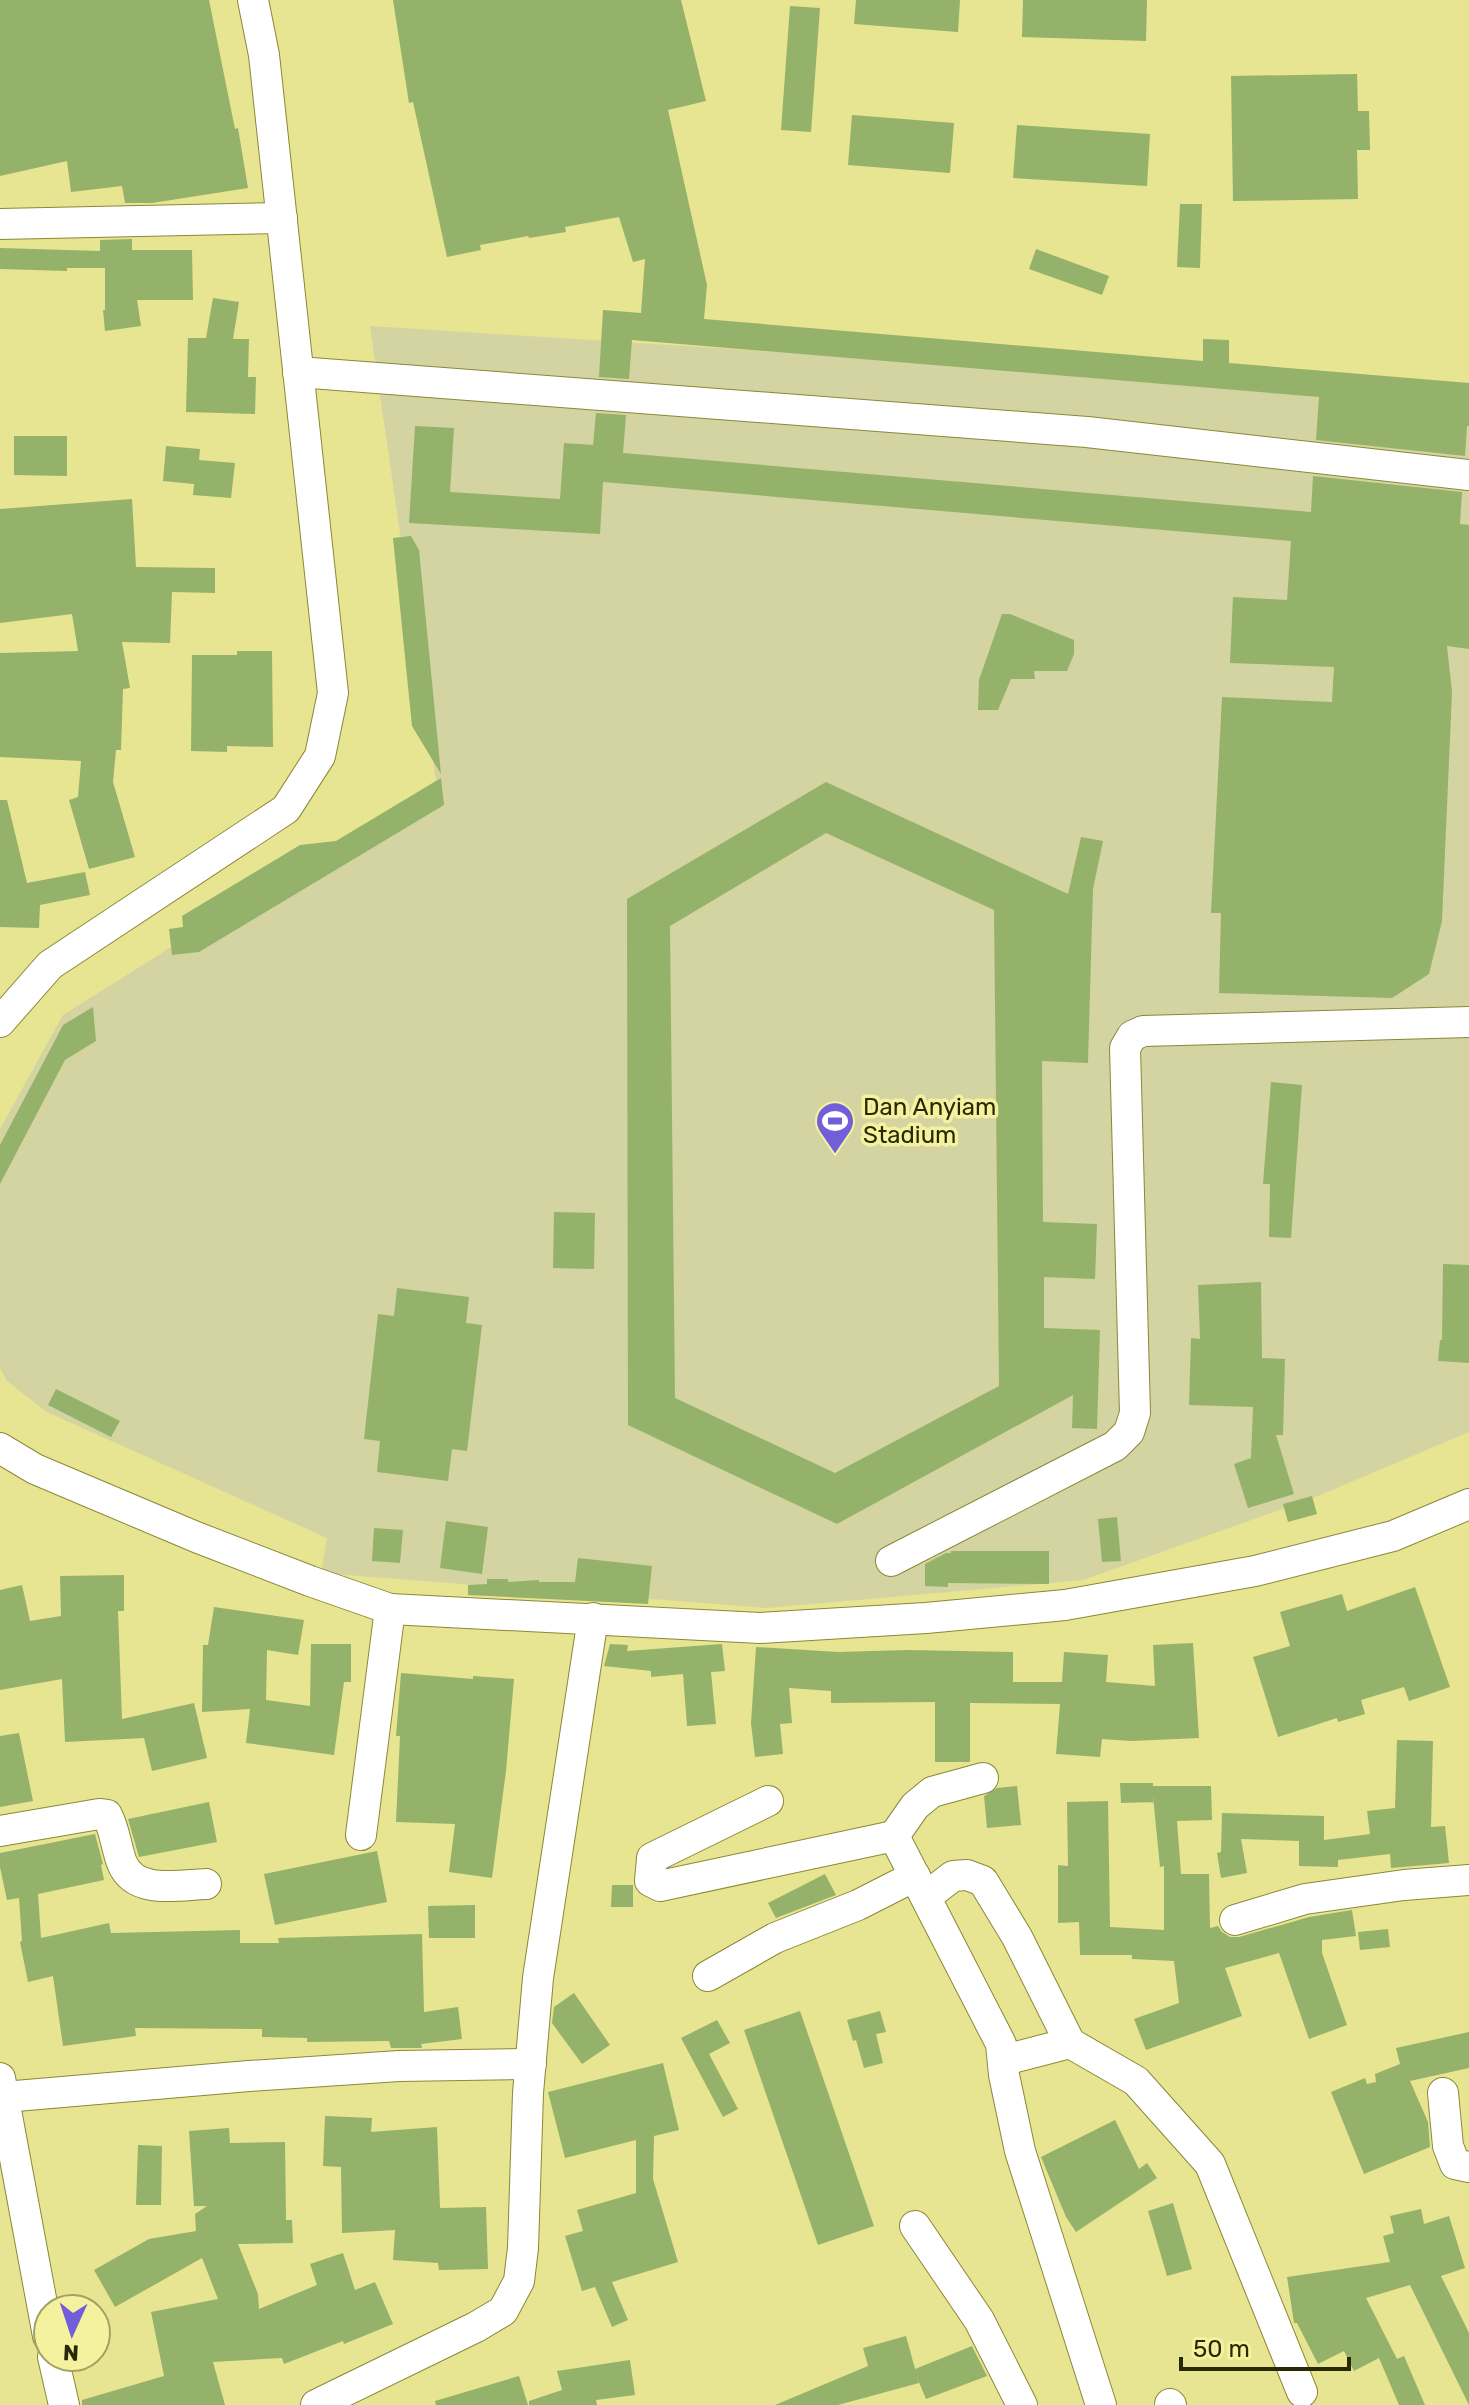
<svg xmlns="http://www.w3.org/2000/svg" width="1469" height="2405" font-family="Rubik,sans-serif">
<style>
.green{fill:#d4d3a2}
.building{fill:#95b26a;fill-rule:evenodd}
.lines{fill:none;stroke-linecap:round;stroke-linejoin:round}
.minor-casing{stroke:#8b8837;stroke-width:32}
.minor{stroke:#fff;stroke-width:30}
.labels{text-anchor:middle;dominant-baseline:central;stroke-width:7;stroke-linejoin:round;paint-order:stroke}
.poi-label{font-size:24px;fill:#2a2906;stroke:#f4f29f;text-anchor:start}
</style>
<rect width="100%" height="100%" fill="#e7e492"/>
<polygon class="green" points="370,326 1469,396 1469,1432 1313,1498 1083,1580 767,1608 321,1573 327,1538 47,1412 7,1381 0,1368 0,1129 63,1015 436,781"/>
<g class="building">
<polygon points="0,0 209,0 235,129 238,128 248,188 152,203 125,203 122,186 71,192 67,161 0,176"/>
<polygon points="393,0 681,0 706,101 668,110 707,285 704,319 1203,361 1203,339 1229,340 1229,363 1469,383 1469,426 1467,426 1465,456 1316,440 1319,397 632,340 629,379 599,377 603,310 641,313 645,259 633,262 619,217 565,227 566,232 529,238 528,236 480,245 481,250 447,257 413,102 409,103"/>
<polygon points="856,0 960,0 958,32 854,24"/>
<polygon points="1023,0 1147,0 1146,41 1022,37"/>
<polygon points="790,6 820,8 811,132 781,130"/>
<polygon points="1357,74 1358,111 1369,111 1370,150 1357,150 1358,199 1233,201 1231,76"/>
<polygon points="852,115 954,123 950,173 848,165"/>
<polygon points="1017,125 1150,134 1147,186 1013,178"/>
<polygon points="1180,204 1202,204 1200,268 1177,267"/>
<polygon points="132,239 132,250 192,250 193,300 137,300 141,326 105,331 103,310 105,310 105,268 67,268 67,271 0,269 0,248 100,251 100,240"/>
<polygon points="1036,249 1109,276 1102,295 1029,269"/>
<polygon points="213,298 239,302 233,339 249,339 248,377 256,377 255,414 186,412 188,338 206,338"/>
<polygon points="596,413 626,415 623,453 1311,512 1313,476 1462,492 1460,524 1469,525 1469,649 1447,646 1452,692 1442,921 1429,974 1392,998 1219,993 1221,913 1211,913 1222,697 1332,702 1334,667 1230,663 1233,597 1287,600 1291,541 603,482 600,534 409,523 415,426 454,428 450,492 560,499 564,443 593,445"/>
<polygon points="14,436 67,436 67,476 14,475"/>
<polygon points="166,446 200,449 199,460 235,463 231,498 193,495 194,484 163,481"/>
<polygon points="132,499 136,567 215,568 215,593 172,592 170,643 122,642 130,688 123,689 121,750 116,750 113,782 135,857 89,869 69,800 78,797 81,761 0,757 0,653 78,651 72,614 0,623 0,509"/>
<polygon points="411,536 419,550 441,774 412,726 393,538"/>
<polygon points="1002,614 1010,614 1074,640 1074,654 1067,671 1034,671 1035,679 1011,679 998,710 978,710 979,680"/>
<polygon points="237,651 272,651 273,747 227,746 227,752 191,751 192,655 237,655"/>
<polygon points="441,778 444,805 199,952 172,955 169,929 183,927 182,916 300,845 336,841"/>
<path d="M 826,782 L 1068,894 L 1081,837 L 1103,841 L 1093,889 L 1088,1063 L 1042,1061 L 1043,1222 L 1097,1224 L 1095,1279 L 1044,1277 L 1044,1328 L 1100,1330 L 1097,1429 L 1072,1428 L 1073,1395 L 837,1524 L 628,1425 L 627,899 ZM 826,833 L 994,910 L 999,1386 L 835,1473 L 675,1398 L 670,926 Z"/>
<polygon points="0,800 7,800 27,883 85,872 90,895 40,905 39,928 0,927"/>
<polygon points="93,1007 96,1041 65,1060 0,1184 0,1145 63,1025"/>
<polygon points="1271,1082 1302,1085 1291,1238 1269,1237 1270,1184 1263,1184"/>
<polygon points="554,1212 595,1213 594,1269 553,1268"/>
<polygon points="1443,1264 1469,1265 1469,1363 1438,1361 1440,1340 1442,1340"/>
<polygon points="1261,1282 1262,1358 1285,1359 1283,1435 1276,1435 1294,1494 1248,1508 1234,1464 1251,1458 1253,1407 1189,1405 1191,1338 1200,1339 1198,1285"/>
<polygon points="397,1288 469,1297 466,1323 482,1325 467,1451 452,1449 448,1481 377,1472 380,1441 364,1439 378,1314 394,1316"/>
<polygon points="56,1389 120,1421 111,1437 48,1405"/>
<polygon points="1312,1496 1317,1514 1288,1522 1283,1504"/>
<polygon points="1117,1517 1121,1561 1102,1562 1098,1519"/>
<polygon points="446,1521 488,1527 482,1574 440,1568"/>
<polygon points="374,1528 403,1530 400,1563 372,1561"/>
<polygon points="951,1551 1049,1551 1049,1584 948,1583 948,1587 925,1586 925,1564 946,1553 951,1553"/>
<polygon points="578,1558 652,1566 648,1604 468,1595 468,1585 487,1584 487,1579 508,1579 508,1582 539,1580 539,1582 575,1582"/>
<polygon points="124,1575 124,1611 118,1611 122,1719 194,1703 207,1758 152,1771 144,1738 65,1742 62,1679 0,1690 0,1590 22,1585 30,1621 61,1616 60,1576"/>
<polygon points="1415,1587 1450,1687 1409,1701 1404,1687 1361,1700 1365,1714 1338,1722 1337,1718 1278,1737 1253,1657 1290,1646 1280,1612 1342,1594 1347,1611"/>
<polygon points="214,1607 304,1620 298,1655 267,1650 266,1700 310,1706 311,1644 351,1644 351,1682 344,1682 334,1755 246,1743 250,1709 202,1712 203,1645 208,1645"/>
<polygon points="1193,1643 1199,1738 1131,1741 1102,1739 1100,1757 1056,1754 1060,1704 970,1703 970,1762 935,1762 935,1702 831,1703 831,1691 789,1688 792,1723 780,1724 783,1754 755,1757 751,1723 756,1647 838,1652 908,1650 1013,1652 1013,1682 1062,1682 1064,1652 1108,1655 1106,1682 1155,1686 1153,1645"/>
<polygon points="610,1644 628,1645 627,1651 722,1644 725,1671 711,1672 716,1724 687,1726 683,1674 651,1677 651,1671 604,1666"/>
<polygon points="401,1673 473,1679 473,1676 514,1679 506,1771 492,1878 449,1872 455,1824 396,1822 400,1736 396,1736"/>
<polygon points="19,1733 33,1801 0,1807 0,1736"/>
<polygon points="1397,1740 1433,1741 1431,1827 1445,1826 1449,1863 1391,1868 1390,1854 1338,1860 1338,1867 1299,1866 1299,1841 1241,1839 1247,1873 1221,1878 1217,1853 1221,1852 1222,1813 1324,1816 1324,1840 1370,1834 1367,1811 1395,1808"/>
<polygon points="1120,1783 1153,1783 1153,1786 1211,1786 1212,1820 1177,1821 1181,1874 1209,1874 1210,1928 1218,1926 1222,1932 1230,1937 1239,1937 1309,1917 1352,1910 1356,1936 1322,1940 1322,1953 1347,2025 1309,2039 1279,1953 1225,1968 1242,2016 1146,2050 1134,2019 1179,2003 1174,1961 1132,1959 1132,1955 1080,1955 1079,1922 1058,1923 1058,1865 1068,1866 1067,1802 1108,1801 1110,1927 1164,1930 1164,1866 1160,1867 1153,1796 1154,1802 1121,1803"/>
<polygon points="1017,1786 1021,1825 987,1828 984,1796 997,1788"/>
<polygon points="209,1802 217,1842 139,1857 128,1819"/>
<polygon points="95,1834 103,1864 101,1865 104,1880 38,1894 41,1938 109,1923 111,1933 240,1930 240,1943 279,1943 278,1938 422,1934 424,2012 458,2007 462,2039 421,2044 422,2048 391,2048 389,2041 307,2042 307,2038 262,2037 262,2029 135,2028 136,2036 63,2046 53,1976 28,1982 20,1942 22,1941 19,1898 7,1900 0,1867 0,1853"/>
<polygon points="377,1851 387,1902 275,1925 264,1874"/>
<polygon points="825,1874 836,1895 776,1918 768,1903"/>
<polygon points="612,1885 633,1885 633,1907 611,1907"/>
<polygon points="475,1905 475,1938 429,1938 428,1906"/>
<polygon points="1388,1929 1390,1947 1360,1950 1358,1932"/>
<polygon points="574,1993 610,2045 582,2064 552,2023 554,2007"/>
<polygon points="800,2011 874,2226 818,2245 744,2030"/>
<polygon points="880,2011 886,2032 876,2034 883,2063 864,2068 856,2040 853,2041 847,2020"/>
<polygon points="717,2020 730,2043 709,2054 738,2109 723,2117 681,2038"/>
<polygon points="1469,2032 1469,2068 1410,2081 1428,2122 1430,2147 1364,2174 1331,2092 1365,2078 1367,2084 1376,2082 1375,2074 1400,2064 1396,2048"/>
<polygon points="663,2063 679,2130 654,2136 653,2179 678,2262 612,2282 628,2320 612,2327 595,2287 582,2291 565,2236 583,2231 577,2210 636,2193 636,2140 565,2158 548,2092"/>
<polygon points="325,2116 372,2118 371,2132 437,2127 440,2208 486,2207 488,2269 439,2270 438,2263 393,2260 395,2230 342,2233 341,2167 323,2166"/>
<polygon points="1115,2120 1139,2169 1147,2163 1157,2178 1076,2232 1066,2217 1041,2157"/>
<polygon points="229,2128 230,2143 285,2142 286,2220 292,2220 293,2243 238,2244 258,2294 259,2309 317,2285 310,2264 343,2253 355,2290 375,2282 393,2324 344,2344 343,2341 284,2364 282,2358 213,2362 225,2405 82,2405 82,2400 164,2376 151,2312 218,2299 202,2258 115,2307 94,2270 149,2239 196,2231 195,2214 207,2206 194,2206 189,2131"/>
<polygon points="138,2145 162,2146 161,2205 136,2205"/>
<polygon points="1173,2203 1192,2269 1167,2276 1148,2211"/>
<polygon points="1421,2209 1424,2224 1449,2216 1465,2268 1441,2276 1469,2333 1469,2405 1410,2285 1366,2298 1397,2359 1404,2356 1425,2405 1399,2405 1379,2358 1354,2371 1344,2351 1318,2364 1297,2323 1294,2323 1287,2277 1390,2262 1383,2236 1394,2233 1390,2216"/>
<polygon points="906,2336 915,2369 972,2346 987,2376 926,2399 916,2375 919,2383 838,2405 775,2405 868,2366 863,2348"/>
<polygon points="630,2360 635,2395 596,2400 597,2405 529,2405 529,2401 562,2390 557,2371"/>
<polygon points="519,2376 528,2405 436,2405 435,2401"/>
</g>
<g class="lines">
<g class="minor-casing">
<g id="minor">
<polyline points="0,224 282,218"/>
<polyline points="298,372 1087,432 1469,475"/>
<polyline points="0,1022 50,965 286,809 320,756 333,693 264,55 253,0"/>
<polyline points="0,1448 35,1469 196,1537 310,1581 390,1609 760,1628 926,1618 1065,1605 1255,1571 1393,1536 1469,1504"/>
<polyline points="891,1561 1115,1446 1129,1432 1135,1413 1125,1048 1132,1036 1143,1031 1469,1022"/>
<polyline points="768,1801 652,1858 650,1881 660,1886 894,1836 1001,2044 1004,2075 1020,2151 1101,2405"/>
<path d="M 0,1831 L 99,1814 L 107,1815 C 115,1830 116,1847 122,1863 C 135,1895 178,1885 206,1884"/>
<polyline points="361,1835 390,1609"/>
<polyline points="894,1836 915,1806 932,1792 983,1778"/>
<polyline points="927,1896 953,1876 967,1875 983,1881 1017,1937 1070,2043"/>
<polyline points="1235,1920 1305,1899 1404,1885 1469,1880"/>
<polyline points="708,1976 775,1938 858,1905 915,1876"/>
<polyline points="1004,2060 1070,2043 1136,2081 1210,2164 1302,2392"/>
<polyline points="0,2078 48,2336"/>
<polyline points="1443,2093 1448,2146 1455,2164 1469,2167"/>
<polyline points="4,2097 249,2076 399,2066 531,2064"/>
<polyline points="915,2226 979,2320 1022,2405"/>
<polyline points="53,2357 64,2405"/>
<polyline points="1170,2404 1171,2405"/>
<polyline points="316,2405 476,2327 503,2311 519,2281 523,2248 528,2093 538,1978 593,1618"/>
</g>
</g>
<use href="#minor" class="minor"/>
</g>
<defs>
<g id="stadium-pin" transform="scale(2)"><path d="M0 17L-7.5 6A9.5 9.5 0 1 1 7.5 6Z" fill="#735ed9" stroke="#f4f29f"/><path d="M0-5a6.5 5 0 1 0 0 10a6.5 5 0 1 0 0-10ZM-3.5-1.8h7v3.6h-7Z" fill="#fff"/></g>
</defs>
<g fill-rule="evenodd">
<use href="#stadium-pin" x="835" y="1121"/>
</g>
<g class="labels">
<g class="poi-label">
<text x="863" y="1107">Dan Anyiam<tspan x="863" dy="28">Stadium</tspan></text>
</g>
</g>
<g transform="translate(72 2333) rotate(183)"><circle r="38" fill="#f4f29f" stroke="#a3a262" stroke-width="2"/>
<path d="M0-6L14 30L0 20L-14 30Z" fill="#735ed9"/>
<text y="-12" font-size="22" font-weight="bold" text-anchor="middle" fill="#2a2906">N</text>
</g>
<path d="M1181 2357v12h168v-12" fill="none" stroke="#2a2906" stroke-width="4"/>
<text x="1193" y="2357" font-size="24" fill="#2a2906" stroke="#f4f29f" stroke-width="6" paint-order="stroke">50 m</text>
</svg>
